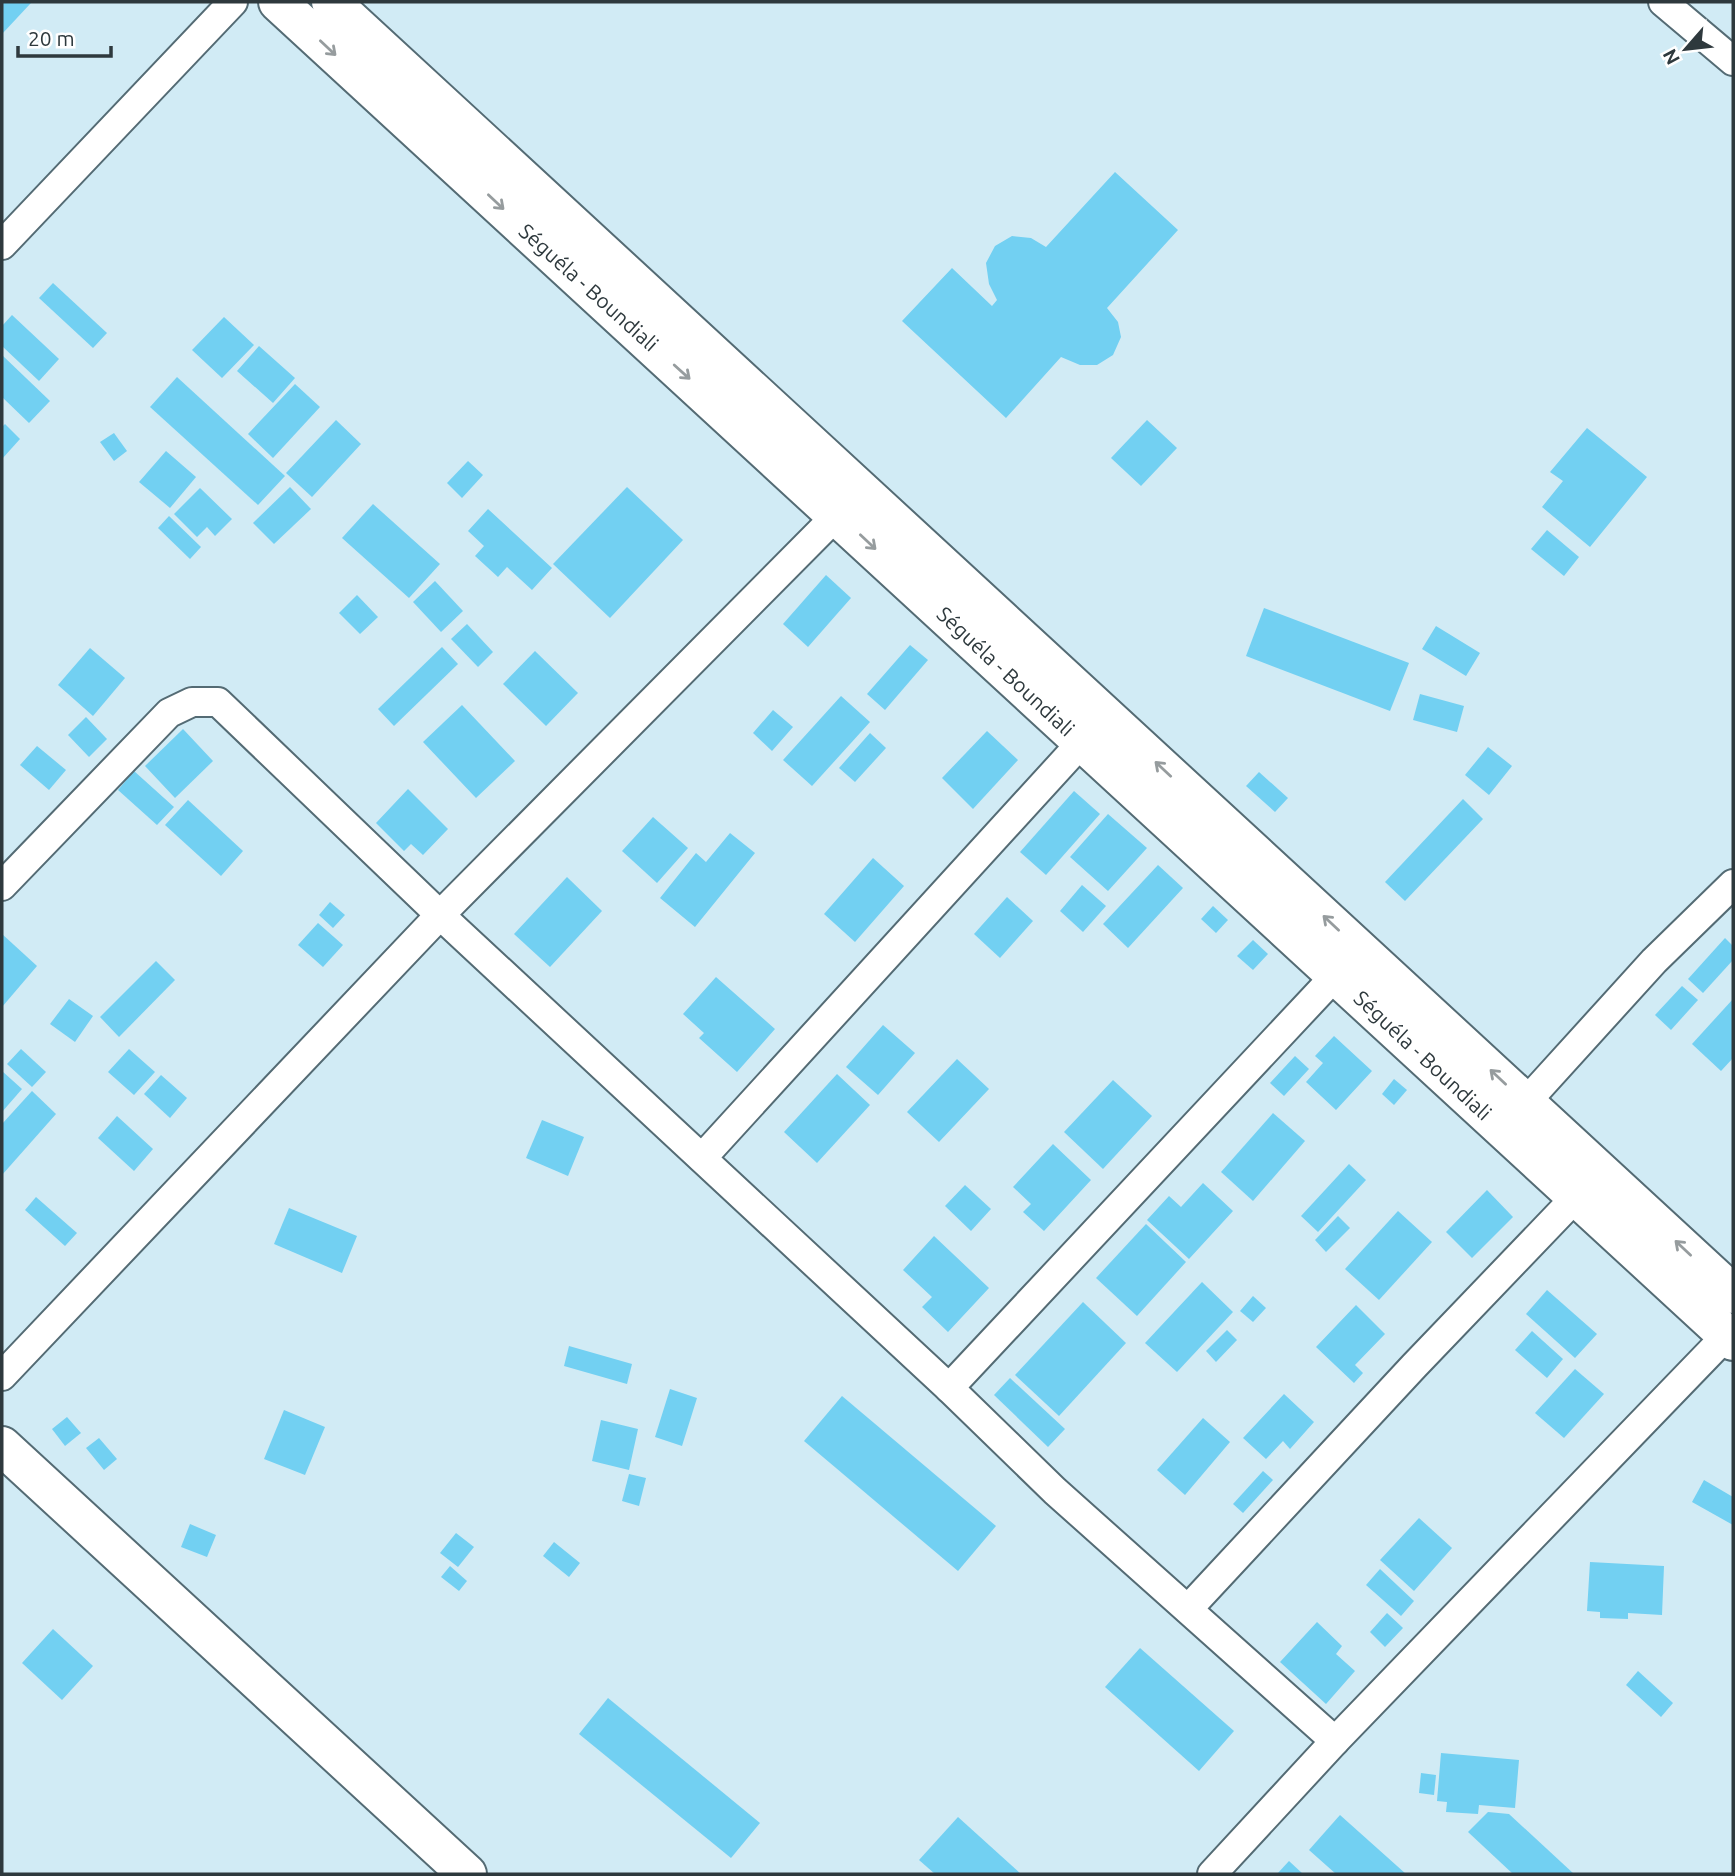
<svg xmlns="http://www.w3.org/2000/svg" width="1735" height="1876" font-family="Ubuntu,sans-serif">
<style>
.building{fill:#72d0f2}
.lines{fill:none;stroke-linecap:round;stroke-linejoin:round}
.street-casing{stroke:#546b74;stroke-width:32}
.secondary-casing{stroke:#546b74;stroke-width:42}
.primary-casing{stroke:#546b74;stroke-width:42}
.street{stroke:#fff;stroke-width:28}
.secondary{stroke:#fff;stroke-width:38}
.primary{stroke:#fff;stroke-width:38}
.oneway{stroke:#969c9e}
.labels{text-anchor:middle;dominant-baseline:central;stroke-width:5;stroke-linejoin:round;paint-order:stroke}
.street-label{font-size:21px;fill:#2e393d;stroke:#fff}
</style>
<rect width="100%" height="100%" fill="#d1ebf5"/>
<g class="building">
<polygon points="2,2 31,3 2,34"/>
<polygon points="1115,172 1178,230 1107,308 1118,322 1121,337 1113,355 1097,365 1080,365 1061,357 1006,418 902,321 952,268 992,306 997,300 989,284 986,263 995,246 1012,236 1031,238 1046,247"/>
<polygon points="53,283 107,333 93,348 39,298"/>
<polygon points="12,315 59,359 39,381 2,346 2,326"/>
<polygon points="224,317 254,345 222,378 192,350"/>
<polygon points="259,346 295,378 273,403 237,371"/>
<polygon points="2,355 50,401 29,423 2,397"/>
<polygon points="177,377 285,476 258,505 150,407"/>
<polygon points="295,384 320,407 273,458 248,434"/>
<polygon points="336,420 361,444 312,497 286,473"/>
<polygon points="1147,420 1177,448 1141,486 1111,458"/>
<polygon points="5,424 20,439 2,459 2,427"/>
<polygon points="1587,428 1647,477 1590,547 1542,507 1563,481 1550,472"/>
<polygon points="114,433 127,451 114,461 100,442"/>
<polygon points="166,451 196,477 170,508 139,482"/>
<polygon points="468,461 483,475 462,498 447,483"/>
<polygon points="290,487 311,509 274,544 253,523"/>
<polygon points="627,487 683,540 610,618 553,564"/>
<polygon points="200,488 232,519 215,536 207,527 197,537 174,514"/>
<polygon points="373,504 440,564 409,598 342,538"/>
<polygon points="488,509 552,568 532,590 507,567 498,577 475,556 484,546 468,531"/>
<polygon points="169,516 201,547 190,559 158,528"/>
<polygon points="1547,530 1579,557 1564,576 1531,549"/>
<polygon points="826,575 851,598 808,647 783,624"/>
<polygon points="435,581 463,611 441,632 413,602"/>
<polygon points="357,595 378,617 360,634 339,613"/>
<polygon points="1264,608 1409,663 1390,711 1246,656"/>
<polygon points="467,624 493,652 478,667 451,639"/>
<polygon points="1436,626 1480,653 1466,676 1422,649"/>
<polygon points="910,645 928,660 885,710 867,694"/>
<polygon points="442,647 458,664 394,726 378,709"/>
<polygon points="90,648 125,678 93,716 58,685"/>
<polygon points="535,651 578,693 546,726 503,684"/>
<polygon points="1420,694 1464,706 1457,732 1413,720"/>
<polygon points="841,696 870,722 812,786 783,760"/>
<polygon points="462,705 515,761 476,798 423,742"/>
<polygon points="773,710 793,727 772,751 753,733"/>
<polygon points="86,717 107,739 89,757 68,735"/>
<polygon points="183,729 213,761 175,798 145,766"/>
<polygon points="987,731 1018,760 973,809 942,778"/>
<polygon points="870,733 886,748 855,782 839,768"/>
<polygon points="37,746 66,770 49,790 20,765"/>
<polygon points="1488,747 1512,766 1489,795 1465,775"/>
<polygon points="134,771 174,807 157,825 118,790"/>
<polygon points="1259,772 1288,798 1275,812 1246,786"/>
<polygon points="408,789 448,829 423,855 411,844 404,851 376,823"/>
<polygon points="1074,791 1100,814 1046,875 1020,852"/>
<polygon points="1463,799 1483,819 1405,901 1385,882"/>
<polygon points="188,800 243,851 221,876 165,825"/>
<polygon points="1108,814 1147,848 1108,891 1070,857"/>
<polygon points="653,817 688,848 657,883 622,851"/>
<polygon points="730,833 755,853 695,927 660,898 696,853 706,862"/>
<polygon points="873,858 904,886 855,942 824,914"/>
<polygon points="1158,865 1183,888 1128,948 1103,924"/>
<polygon points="567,877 602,911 550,967 514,934"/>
<polygon points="1082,885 1106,906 1083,932 1060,911"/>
<polygon points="1007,897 1033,921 1000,958 974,934"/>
<polygon points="330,902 345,915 333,928 319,915"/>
<polygon points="1213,906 1228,920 1216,933 1201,919"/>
<polygon points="318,923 343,945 323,967 298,945"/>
<polygon points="2,934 37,966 2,1007"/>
<polygon points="1725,938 1733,946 1733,960 1703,993 1688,979"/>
<polygon points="1253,940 1268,954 1253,970 1237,956"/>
<polygon points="156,961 175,980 119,1037 100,1017"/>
<polygon points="716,977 775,1029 737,1072 699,1038 704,1033 683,1014"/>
<polygon points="1682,986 1698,1000 1671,1030 1655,1015"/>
<polygon points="69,999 93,1016 75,1042 50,1024"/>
<polygon points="1733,999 1733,1058 1721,1071 1692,1044"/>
<polygon points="883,1025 915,1053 878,1095 846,1067"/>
<polygon points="1334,1036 1372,1071 1336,1110 1306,1082 1323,1063 1315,1056"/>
<polygon points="21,1049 46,1072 32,1087 7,1064"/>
<polygon points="129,1049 155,1072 134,1095 108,1072"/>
<polygon points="1295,1056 1309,1069 1284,1096 1270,1083"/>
<polygon points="957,1059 989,1089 939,1142 907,1112"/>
<polygon points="2,1071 22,1089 2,1112"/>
<polygon points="837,1074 870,1105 817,1163 784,1132"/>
<polygon points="161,1075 187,1098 170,1118 144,1094"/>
<polygon points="1394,1079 1407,1090 1394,1105 1382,1094"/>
<polygon points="1113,1080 1152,1116 1103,1169 1064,1132"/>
<polygon points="32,1091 56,1114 2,1175 2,1124"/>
<polygon points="1273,1113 1305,1141 1253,1201 1221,1172"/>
<polygon points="117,1116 153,1149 134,1171 98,1138"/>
<polygon points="542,1120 584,1137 568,1176 526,1158"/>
<polygon points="1053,1144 1091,1180 1044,1231 1023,1212 1031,1204 1013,1187"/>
<polygon points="1349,1164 1366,1180 1318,1232 1301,1216"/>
<polygon points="1203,1183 1233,1211 1189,1259 1147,1220 1169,1196 1181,1207"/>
<polygon points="965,1185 991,1209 971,1231 945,1206"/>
<polygon points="1487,1190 1513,1217 1472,1258 1446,1232"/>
<polygon points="36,1197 77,1233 65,1246 25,1210"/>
<polygon points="289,1208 357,1236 342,1273 274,1244"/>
<polygon points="1398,1211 1432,1242 1379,1300 1345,1269"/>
<polygon points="1338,1216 1350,1228 1326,1252 1315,1240"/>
<polygon points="1146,1224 1186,1262 1137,1316 1096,1278"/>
<polygon points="934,1236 989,1288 948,1332 922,1307 932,1297 903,1270"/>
<polygon points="1202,1282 1233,1312 1177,1372 1145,1343"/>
<polygon points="1547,1290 1597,1334 1575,1358 1526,1314"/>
<polygon points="1253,1296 1266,1308 1253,1322 1240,1311"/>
<polygon points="1083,1302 1126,1343 1059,1416 1015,1375"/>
<polygon points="1356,1305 1385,1334 1355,1365 1363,1373 1354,1383 1316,1347"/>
<polygon points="1227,1330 1237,1340 1216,1362 1206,1351"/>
<polygon points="1532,1331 1563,1359 1547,1378 1515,1350"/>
<polygon points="569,1346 632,1364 627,1384 564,1366"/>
<polygon points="1575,1369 1604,1394 1564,1438 1535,1413"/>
<polygon points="1010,1378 1065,1429 1048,1447 994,1395"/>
<polygon points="670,1389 697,1398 682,1446 655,1437"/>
<polygon points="1284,1394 1314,1422 1290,1449 1283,1441 1266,1459 1243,1438"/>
<polygon points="842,1396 996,1526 958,1571 804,1441"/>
<polygon points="284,1410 325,1427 305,1475 264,1459"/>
<polygon points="67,1417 81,1433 65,1446 52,1429"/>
<polygon points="1203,1418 1230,1442 1185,1495 1157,1470"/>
<polygon points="601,1420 638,1429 629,1470 592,1461"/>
<polygon points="99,1438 117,1459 104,1470 86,1448"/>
<polygon points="1263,1471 1273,1480 1243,1513 1233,1504"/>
<polygon points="629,1474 646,1478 639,1506 622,1501"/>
<polygon points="1704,1480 1733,1497 1733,1525 1692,1502"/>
<polygon points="1419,1518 1452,1548 1414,1591 1380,1560"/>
<polygon points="190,1524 216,1535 207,1557 181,1547"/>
<polygon points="456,1533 474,1547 458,1567 440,1553"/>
<polygon points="554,1542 580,1563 569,1577 543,1556"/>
<polygon points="1590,1562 1664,1566 1662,1615 1628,1613 1628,1619 1600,1618 1600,1612 1587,1611"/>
<polygon points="450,1566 467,1581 459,1591 441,1577"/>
<polygon points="1380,1569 1414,1601 1401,1616 1366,1585"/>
<polygon points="1387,1613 1403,1628 1385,1647 1370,1632"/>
<polygon points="1317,1622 1342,1646 1336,1654 1355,1671 1326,1704 1280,1662"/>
<polygon points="53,1629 93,1666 62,1700 22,1663"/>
<polygon points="1140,1648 1234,1731 1199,1771 1105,1687"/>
<polygon points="1638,1671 1673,1703 1661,1717 1626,1685"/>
<polygon points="608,1698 760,1823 731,1858 579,1734"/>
<polygon points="1441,1753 1519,1760 1515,1808 1479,1805 1478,1814 1446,1812 1447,1802 1437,1801"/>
<polygon points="1421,1773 1436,1775 1434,1795 1419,1793"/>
<polygon points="1488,1812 1509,1814 1574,1874 1513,1874 1468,1832"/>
<polygon points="1340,1815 1406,1874 1336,1874 1309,1850"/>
<polygon points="958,1817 1021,1874 935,1874 919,1860"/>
<polygon points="1289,1861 1303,1874 1277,1874"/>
</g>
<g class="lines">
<g class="street-casing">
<g id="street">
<polyline points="1663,2 1733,61"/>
<polyline points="2,245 233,2"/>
<polyline points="2,886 169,713 192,702 218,702 440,915 949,1388 1055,1491 1335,1741"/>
<polyline points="1526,1102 1654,961 1733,884"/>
<polyline points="702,1158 1082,742"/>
<polyline points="2,1376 440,915 848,504"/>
<polyline points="949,1388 1336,975"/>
<polyline points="1188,1609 1414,1366 1576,1197"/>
<polyline points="1212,1874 1335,1741 1727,1335"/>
</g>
</g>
<g class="secondary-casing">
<polyline id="secondary" points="2,1446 467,1874"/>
</g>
<g class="primary-casing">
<g id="primary">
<polyline points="278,2 1733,1341"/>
<polyline points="331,2 1733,1294"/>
</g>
</g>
<use href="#street" class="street"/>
<use href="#secondary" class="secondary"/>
<use href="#primary" class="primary"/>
</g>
<defs><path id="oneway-shaft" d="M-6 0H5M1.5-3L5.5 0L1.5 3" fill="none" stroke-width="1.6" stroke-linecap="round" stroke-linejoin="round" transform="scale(1.75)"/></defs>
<g class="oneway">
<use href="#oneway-shaft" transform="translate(328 48) rotate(43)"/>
<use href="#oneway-shaft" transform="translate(496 202) rotate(43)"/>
<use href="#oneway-shaft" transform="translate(682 372) rotate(42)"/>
<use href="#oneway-shaft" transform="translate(868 542) rotate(43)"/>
<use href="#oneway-shaft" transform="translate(1163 769) rotate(-137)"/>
<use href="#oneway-shaft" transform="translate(1331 923) rotate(-137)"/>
<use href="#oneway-shaft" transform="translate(1498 1077) rotate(-137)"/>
<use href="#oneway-shaft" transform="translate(1683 1248) rotate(-137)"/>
</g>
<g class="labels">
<g class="street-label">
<text transform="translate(589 287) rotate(42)">Séguéla - Boundiali</text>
<text transform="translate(1006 671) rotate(43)">Séguéla - Boundiali</text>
<text transform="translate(1423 1055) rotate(43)">Séguéla - Boundiali</text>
</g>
</g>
<rect width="1735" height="1876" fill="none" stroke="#2e393d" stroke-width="7"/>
<g transform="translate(1686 49) rotate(242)" stroke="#ffffff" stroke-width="5" paint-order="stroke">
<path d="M0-5L12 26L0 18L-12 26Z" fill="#2e393d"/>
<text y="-10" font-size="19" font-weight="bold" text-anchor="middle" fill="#2e393d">N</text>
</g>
<path d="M18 46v10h93v-10" fill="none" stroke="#2e393d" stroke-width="3.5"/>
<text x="28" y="46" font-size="21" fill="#2e393d" stroke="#ffffff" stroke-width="5" paint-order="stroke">20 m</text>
</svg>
